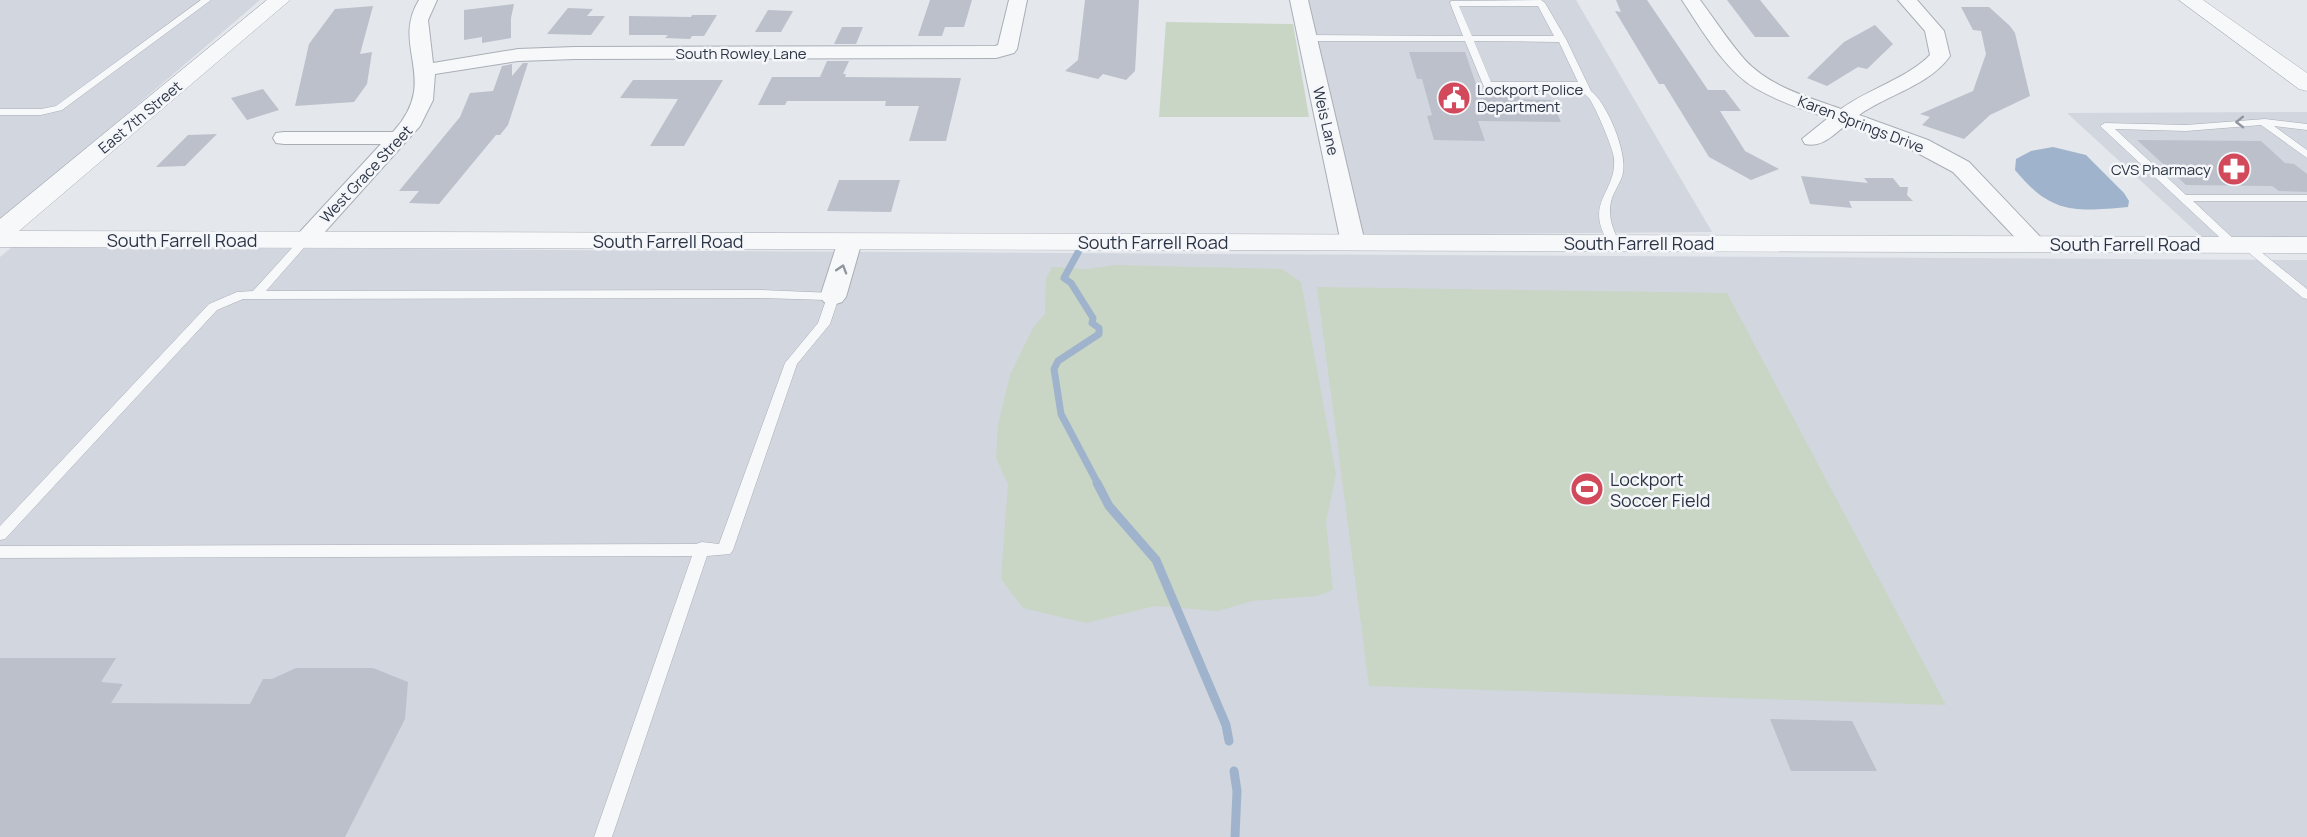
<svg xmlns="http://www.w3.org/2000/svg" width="2307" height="837" font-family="Manrope,sans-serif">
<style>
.built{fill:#d2d6de}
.green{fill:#c9d6c5}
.water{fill:#9fb4cc}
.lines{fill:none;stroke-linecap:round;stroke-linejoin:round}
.stream-far1{stroke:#9fb4cc;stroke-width:7}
.stream{stroke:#9fb4cc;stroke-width:9}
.building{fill:#bbc0ca}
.service-casing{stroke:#a9aeb7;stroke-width:1}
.minor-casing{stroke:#a9aeb7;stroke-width:2}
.tertiary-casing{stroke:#a9aeb7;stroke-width:1}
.service{fill:#f7f8fa;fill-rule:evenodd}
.minor{fill:#f7f8fa;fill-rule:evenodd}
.tertiary{fill:#f7f8fa;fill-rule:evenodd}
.oneway{stroke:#9196a0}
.labels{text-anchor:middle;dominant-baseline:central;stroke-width:5;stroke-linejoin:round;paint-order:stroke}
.far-street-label{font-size:15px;fill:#2b3445;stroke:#f4f6f9}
.far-poi-label{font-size:15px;fill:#2b3445;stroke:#f4f6f9;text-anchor:start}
.street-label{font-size:18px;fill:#2b3445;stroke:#f4f6f9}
.poi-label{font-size:18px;fill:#2b3445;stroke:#f4f6f9;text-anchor:start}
</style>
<rect width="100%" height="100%" fill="#e4e7ec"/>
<g class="built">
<polygon points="0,0 260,0 0,222"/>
<polygon points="1308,0 1576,0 1712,232 1358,235"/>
<polygon points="2307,112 2307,239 2203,238 2067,113"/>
<polygon points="12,247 2307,260 2307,837 0,837 0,257"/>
</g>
<g class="green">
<polygon points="1166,22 1293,24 1309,117 1159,117"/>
<polygon points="1115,265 1282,269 1301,282 1336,474 1326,522 1333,590 1317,596 1252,601 1218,611 1155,606 1086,623 1023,608 1001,579 1008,484 996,458 998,425 1010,375 1033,328 1045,314 1046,279 1052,267 1087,269"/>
<polygon points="1317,287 1727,293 1946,705 1369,686"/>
</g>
<path class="water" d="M 2053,147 L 2086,155 L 2124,193 L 2129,201 L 2128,207 C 2074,212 2051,214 2015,170 L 2016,159 L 2031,151 Z"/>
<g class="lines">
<polyline class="stream-far1" points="1081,247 1064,278 1071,283 1093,318 1092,323 1099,328 1099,334 1058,361 1054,369 1061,414 1098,484"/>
<g class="stream">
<polyline points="1097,483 1109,506 1156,560 1226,725 1229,741"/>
<polyline points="1234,771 1237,791 1235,837"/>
</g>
</g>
<g class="building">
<polygon points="930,0 972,0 964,27 945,27 942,36 918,36"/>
<polygon points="1085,0 1139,0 1135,71 1126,80 1103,74 1098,79 1065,71 1078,60"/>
<polygon points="1616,0 1647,0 1708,90 1725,90 1741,111 1720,111 1745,151 1779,169 1751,180 1709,157 1664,84 1659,84 1615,11 1621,12"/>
<polygon points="1727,0 1760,0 1790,37 1755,37"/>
<polygon points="514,4 511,18 511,38 482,43 482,37 464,40 464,10"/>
<polygon points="373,6 360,54 372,52 367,84 354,102 295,106 309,44 335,9"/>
<polygon points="1961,7 1989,7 2010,26 2015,33 2030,96 1990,115 1964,139 1922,125 1930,117 1920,114 1973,91 1986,54 1981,31 1973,30"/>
<polygon points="568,8 593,9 587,16 605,16 591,35 547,34"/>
<polygon points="768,10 793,11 781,32 755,32"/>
<polygon points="692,15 717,15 704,36 692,36 690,39 665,38 668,35 629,35 629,16 691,17"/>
<polygon points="1875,25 1893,44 1867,69 1858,67 1827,86 1807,78 1844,42"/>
<polygon points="842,27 863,27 856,44 834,44"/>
<polygon points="1409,52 1465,52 1480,96 1519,96 1520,99 1551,100 1561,122 1478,121 1485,141 1434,140 1427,116 1432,115 1422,79 1417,79"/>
<polygon points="827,61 849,61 843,74 846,74 845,77 961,78 946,141 909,141 919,106 885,106 886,101 787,101 785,105 758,105 772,77 820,77"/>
<polygon points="523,63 528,63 508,125 500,135 496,135 439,204 409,203 419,191 399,191 460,117 470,93 493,91 502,66 512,64 512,76"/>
<polygon points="633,80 723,80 684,146 650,146 678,99 620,98"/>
<polygon points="263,89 279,110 247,120 231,98"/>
<polygon points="217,134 185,166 156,167 188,135"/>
<polygon points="2137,140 2261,141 2285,163 2294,164 2307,174 2307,192 2279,191 2272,186 2186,185"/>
<polygon points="1801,176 1868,183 1864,178 1893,178 1900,187 1908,187 1907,195 1913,201 1849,201 1852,208 1810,204"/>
<polygon points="839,180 900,180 891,212 827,211"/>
<polygon points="0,658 116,658 101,682 123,684 111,703 250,704 263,679 272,679 296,668 373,668 408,682 405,719 345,837 0,837"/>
<polygon points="1770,719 1852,721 1877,771 1791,771"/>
</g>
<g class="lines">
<g class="service-casing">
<g id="service">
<polygon points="201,0 211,0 62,110 41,115 0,115 0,109 41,109 56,106"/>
<path d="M 1451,1 L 1541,0 L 1545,3 L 1566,39 L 1591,91 C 1607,103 1627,152 1623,172 C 1622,181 1615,189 1612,198 C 1607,214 1612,229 1620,243 L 1618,245 L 1610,245 C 1582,202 1617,194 1614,158 C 1613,148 1595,106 1589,98 C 1585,94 1583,93 1580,88 L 1484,87 L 1465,41 L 1307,41 L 1303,38 L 1307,35 L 1463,36 L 1450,3 ZM 1459,6 L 1538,6 L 1554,36 L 1472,36 ZM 1474,41 L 1559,42 L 1578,82 L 1491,82 Z"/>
<polygon points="2265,119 2307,124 2307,130 2274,126 2307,150 2307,158 2261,125 2186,131 2115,129 2186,195 2307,195 2307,201 2193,201 2238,243 2240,245 2234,248 2230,247 2100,126 2105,123 2186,125"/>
<polygon points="305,237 309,238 309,242 266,291 762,290 833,293 839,297 830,324 797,364 733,550 730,554 707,556 612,837 594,837 692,556 0,558 0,546 696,544 702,542 719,544 785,363 818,323 826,300 762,298 243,299 217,310 5,539 0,540 0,526 209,304 237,292 253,291 301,238"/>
<polygon points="2246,242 2250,243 2307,289 2307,299 2303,298 2242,247 2240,245"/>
</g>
</g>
<g class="minor-casing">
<g id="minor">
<path d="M 419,0 L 437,0 L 428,20 L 433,63 L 518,49 L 575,47 L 995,46 L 998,45 L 1009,0 L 1027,0 L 1017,49 L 1014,53 L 996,58 L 575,59 L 518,61 L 435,74 L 433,100 L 420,126 L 313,245 L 305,247 L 297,245 L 293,240 L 297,235 L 381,144 L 284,144 L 276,143 L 273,138 L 276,133 L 284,132 L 393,132 C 441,80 390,47 419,0 Z"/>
<polygon points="1290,0 1308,0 1365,243 1362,248 1353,250 1344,248 1341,243"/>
<path d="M 1682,0 L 1700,0 C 1715,20 1729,42 1745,60 C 1770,87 1808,97 1841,109 C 1868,89 1908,78 1930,55 L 1925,31 L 1898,0 L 1917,0 L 1944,31 L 1950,56 C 1930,85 1887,95 1859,115 L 1928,140 L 1969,162 L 2047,244 L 2044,249 L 2035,251 L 2026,249 L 1953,172 L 1912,150 L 1846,125 C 1833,135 1822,148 1805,144 L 1802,139 L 1828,118 C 1803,110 1778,101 1755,88 C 1724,69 1702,30 1682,0 Z"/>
<polygon points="850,234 858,236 862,241 846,297 842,302 833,305 824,302 820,297 838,241 842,236"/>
</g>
</g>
<g class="tertiary-casing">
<g id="tertiary">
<polygon points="267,0 290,0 19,231 2307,237 2307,253 0,247 0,219"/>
<polygon points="2179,0 2203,0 2307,73 2307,91 2299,89"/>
</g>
</g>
<use href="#service" class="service"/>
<use href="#minor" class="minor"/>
<use href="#tertiary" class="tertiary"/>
</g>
<defs><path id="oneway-chevron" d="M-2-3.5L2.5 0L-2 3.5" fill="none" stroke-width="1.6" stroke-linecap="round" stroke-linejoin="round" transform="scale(1.5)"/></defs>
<g class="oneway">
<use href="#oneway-chevron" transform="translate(2240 122) rotate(179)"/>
<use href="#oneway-chevron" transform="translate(842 269) rotate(-73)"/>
</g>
<defs>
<g id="civic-disc" transform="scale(1.725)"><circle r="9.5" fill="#d1495b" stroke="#f4f6f9"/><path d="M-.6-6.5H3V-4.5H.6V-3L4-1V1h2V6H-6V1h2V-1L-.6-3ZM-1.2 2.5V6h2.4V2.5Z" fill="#fff"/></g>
<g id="pharmacy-disc" transform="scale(1.725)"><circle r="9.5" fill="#d1495b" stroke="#f4f6f9"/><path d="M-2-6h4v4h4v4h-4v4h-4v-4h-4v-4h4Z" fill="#fff"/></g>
<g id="stadium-disc" transform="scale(1.725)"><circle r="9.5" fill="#d1495b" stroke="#f4f6f9"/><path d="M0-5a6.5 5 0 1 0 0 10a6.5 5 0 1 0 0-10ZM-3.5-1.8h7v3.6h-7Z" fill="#fff"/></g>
</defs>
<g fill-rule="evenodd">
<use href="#civic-disc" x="1454" y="98"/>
<use href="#pharmacy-disc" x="2234" y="169"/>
<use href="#stadium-disc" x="1587" y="489"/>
</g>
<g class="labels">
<g class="far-street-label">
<text x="741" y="53">South Rowley Lane</text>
<text transform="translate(140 117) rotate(-40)">East 7th Street</text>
<text transform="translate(1326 121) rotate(77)">Weis Lane</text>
<text transform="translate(1861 124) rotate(21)">Karen Springs Drive</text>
<text transform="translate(366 174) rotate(-47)">West Grace Street</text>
</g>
<g class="far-poi-label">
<text x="1477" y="89">Lockport Police<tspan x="1477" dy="17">Department</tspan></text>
<text x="2211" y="169" text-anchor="end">CVS Pharmacy</text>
</g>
<g class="street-label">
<text x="182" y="240">South Farrell Road</text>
<text x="668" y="241">South Farrell Road</text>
<text x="1153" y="242">South Farrell Road</text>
<text x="1639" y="243">South Farrell Road</text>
<text x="2125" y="244">South Farrell Road</text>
</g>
<g class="poi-label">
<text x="1610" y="479">Lockport<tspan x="1610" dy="21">Soccer Field</tspan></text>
</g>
</g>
</svg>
